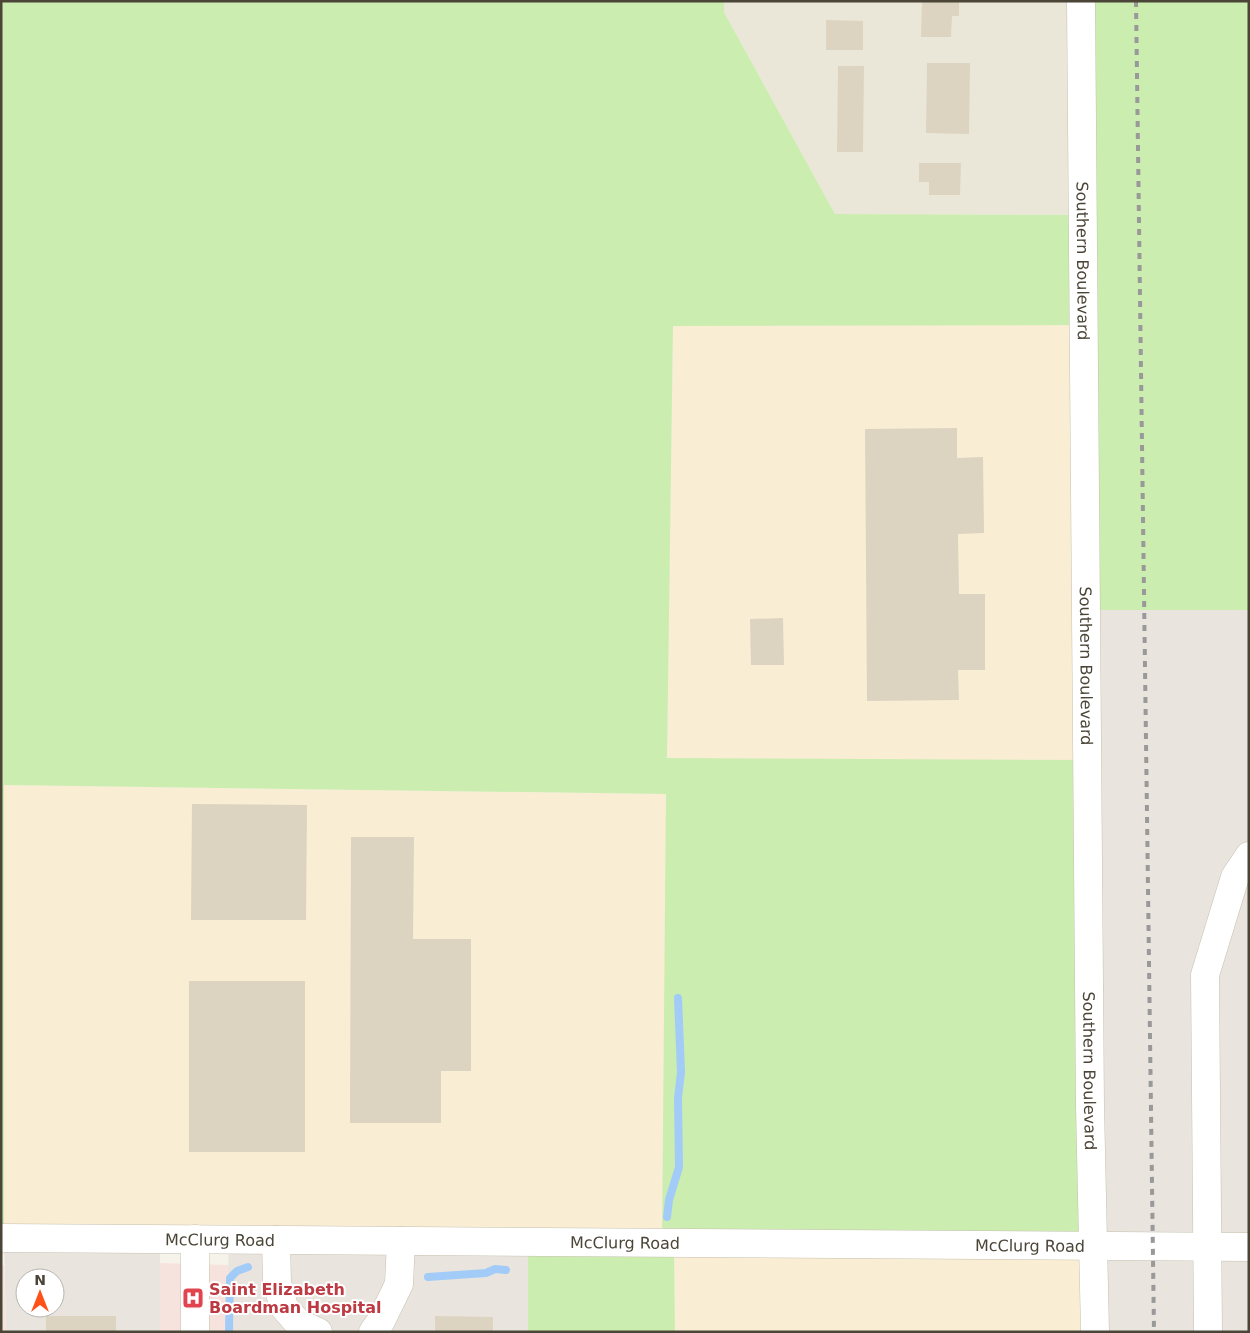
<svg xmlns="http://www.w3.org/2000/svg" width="1250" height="1333" font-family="'DejaVu Sans',sans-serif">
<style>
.residential{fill:#ebe7d8}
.commercial{fill:#f9edd4}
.industrial{fill:#e9e5de;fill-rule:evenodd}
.medical{fill:#f7e3dd}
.green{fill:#cbedb0}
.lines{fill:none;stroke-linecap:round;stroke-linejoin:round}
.stream{stroke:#a2ccf7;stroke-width:8}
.building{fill:#dcd4c1}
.minor-casing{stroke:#c6c0ae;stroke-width:29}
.minor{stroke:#fff;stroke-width:28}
.rail{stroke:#999;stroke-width:4;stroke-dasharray:6 6;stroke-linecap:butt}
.labels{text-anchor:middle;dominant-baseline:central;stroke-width:4;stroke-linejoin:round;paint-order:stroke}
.street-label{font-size:16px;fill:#4b4537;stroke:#fff}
.health-label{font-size:16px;font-weight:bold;fill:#be3a42;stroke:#fff;text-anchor:start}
</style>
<rect width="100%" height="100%" fill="#f6f4ea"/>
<polygon class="residential" points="724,1 1081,1 1084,215 835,214 724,12"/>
<polygon class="commercial" points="673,325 1085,325 1095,1332 675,1332 674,1243 4,1238 4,785 666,794"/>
<g class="industrial">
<polygon points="1085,610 1249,610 1249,1332 1095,1332"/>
<path d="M 4,1238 L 160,1239 L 160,1332 L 6,1332 ZM 25,1278 L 55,1278 L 55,1308 L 25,1308 Z"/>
<polygon points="229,1239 528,1241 528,1332 226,1332"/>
</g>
<g class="medical">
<polygon points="160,1263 228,1265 226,1332 160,1332"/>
<polygon points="1,1265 4,1265 6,1332 1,1332"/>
</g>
<polygon class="green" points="1,1 724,1 724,12 835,214 1083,215 1081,1 1249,1 1249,610 1085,610 1084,325 673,326 667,758 1087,760 1094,1245 674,1243 675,1332 528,1332 528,1241 662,1242 666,794 4,785 4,1238 1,1238"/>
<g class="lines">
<g class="stream">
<polyline points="667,1217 669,1200 679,1167 678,1098 681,1072 678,998"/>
<polyline points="428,1277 486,1273 495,1269 506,1270"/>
<polyline points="229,1332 230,1278 237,1271 248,1267"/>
</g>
</g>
<g class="building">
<polygon points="922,1 959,1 959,16 952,16 951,37 921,37"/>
<polygon points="826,20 863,21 863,50 826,50"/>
<polygon points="927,63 970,63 969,134 926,133"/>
<polygon points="838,66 864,66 863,152 837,152"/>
<polygon points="919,163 961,163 960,195 929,195 929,182 919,182"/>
<polygon points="957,428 957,458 983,457 984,533 958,534 959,594 985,594 985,670 958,670 959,700 867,701 865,429"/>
<polygon points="783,618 784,665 751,665 750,619"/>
<polygon points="192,804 307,805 306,920 191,920"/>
<polygon points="351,837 414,837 413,939 471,939 471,1071 441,1071 441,1123 350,1123"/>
<rect x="189" y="981" width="116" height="171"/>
<rect x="46" y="1316" width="70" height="16"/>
<polygon points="435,1316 493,1317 493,1332 435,1332"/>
</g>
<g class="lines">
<g class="minor-casing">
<g id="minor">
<path id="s1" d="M 1081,1 L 1090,1106 L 1095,1332"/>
<path id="s2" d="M 1,1238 L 1249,1247"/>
<polyline points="195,1239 195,1332"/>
<polyline points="276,1240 277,1283 284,1307 298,1323 318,1332"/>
<polyline points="373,1332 381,1321 399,1284 401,1241"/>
<polyline points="1208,1332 1205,975 1235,877 1249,856"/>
</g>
</g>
<use href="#minor" class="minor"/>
<polyline class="rail" points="1136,1 1154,1332"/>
</g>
<defs>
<g id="hospital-square" transform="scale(1.125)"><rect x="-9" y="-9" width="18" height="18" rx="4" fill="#e0444e" stroke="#fff"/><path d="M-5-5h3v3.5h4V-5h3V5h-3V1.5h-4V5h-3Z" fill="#fff"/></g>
</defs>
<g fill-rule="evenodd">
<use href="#hospital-square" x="193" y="1298"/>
</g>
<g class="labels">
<g class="street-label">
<text stroke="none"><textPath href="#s1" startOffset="260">Southern Boulevard</textPath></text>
<text stroke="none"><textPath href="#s1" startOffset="665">Southern Boulevard</textPath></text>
<text stroke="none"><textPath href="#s1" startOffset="1070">Southern Boulevard</textPath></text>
<text stroke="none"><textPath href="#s2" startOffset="219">McClurg Road</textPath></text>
<text stroke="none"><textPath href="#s2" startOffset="624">McClurg Road</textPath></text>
<text stroke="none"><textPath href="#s2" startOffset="1029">McClurg Road</textPath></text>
</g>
<g class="health-label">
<text x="209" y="1289">Saint Elizabeth<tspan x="209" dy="18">Boardman Hospital</tspan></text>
</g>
</g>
<rect width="1250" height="1333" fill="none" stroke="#4b4537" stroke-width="5"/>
<g transform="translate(40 1293)"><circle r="24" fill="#ffffff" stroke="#b7b5af"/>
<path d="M0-4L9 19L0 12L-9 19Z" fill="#ff5218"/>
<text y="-8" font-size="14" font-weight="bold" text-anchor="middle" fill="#4b4537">N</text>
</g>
</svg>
